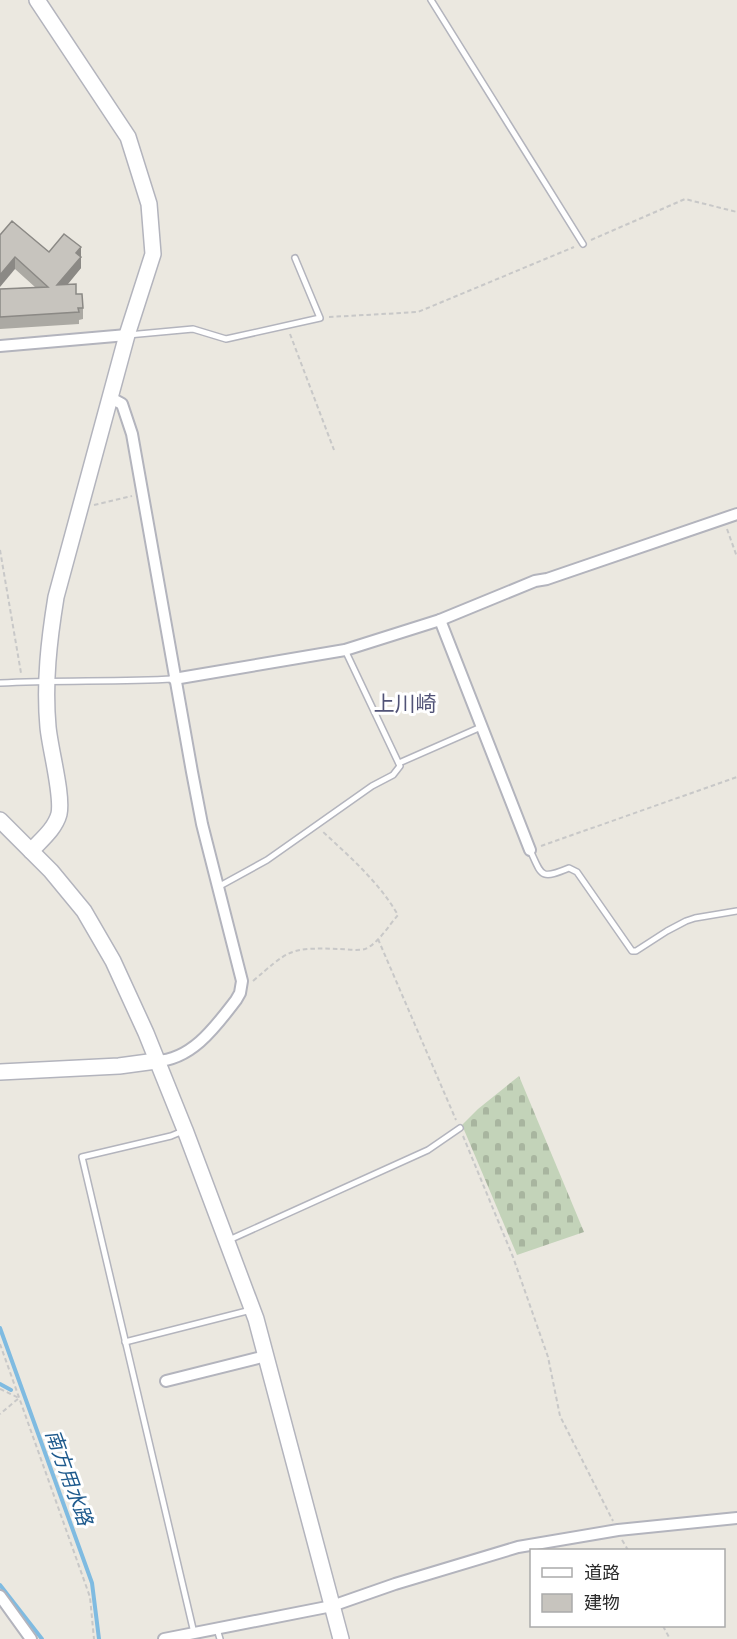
<svg xmlns="http://www.w3.org/2000/svg" width="737" height="1639" font-family="Barlow,'Noto Sans JP',sans-serif">
<style>
.cemetery{fill:url(#cemetery-stones)}
.lines{fill:none;stroke-linecap:round;stroke-linejoin:round}
.stream{stroke:#7fbbe1;stroke-width:4}
.lane-casing{stroke:#b3b4bd;stroke-width:8}
.street-casing{stroke:#b3b4bd;stroke-width:14}
.secondary-casing{stroke:#b3b4bd;stroke-width:18}
.path{stroke:#c8c8c8;stroke-width:2;stroke-dasharray:4.5 3;stroke-linecap:butt}
.lane{stroke:#fff;stroke-width:5}
.street{stroke:#fff;stroke-width:10}
.secondary{stroke:#fff;stroke-width:15}
.wall{fill:#aba9a3}
.shaded-wall{fill:#8b8985}
.building{fill:#c7c4be;stroke:#8b8985;stroke-width:1.5}
.labels{text-anchor:middle;dominant-baseline:central;stroke-width:6;stroke-linejoin:round;paint-order:stroke}
.water-label{font-size:20px;font-style:italic;fill:#1e5a8d;stroke:#fff}
.quarter-label{font-size:21px;fill:#515377;stroke:#fff}
</style>
<defs>
<pattern id="cemetery-stones" width="16" height="16" patternUnits="userSpaceOnUse" patternTransform="scale(1.5)"><rect width="16" height="16" fill="#c3d3b9"/><path d="M2 7V4a2 2 0 0 1 4 0v3zM10 15v-3a2 2 0 0 1 4 0v3z" fill="#a8b59f"/></pattern>
</defs>
<rect width="100%" height="100%" fill="#ebe8e0"/>
<polygon class="cemetery" points="519,1076 584,1232 517,1255 462,1125 478,1109"/>
<g class="lines">
<g class="stream">
<polyline points="0,1328 92,1583 99,1639"/>
<polyline points="0,1384 11,1390"/>
<polyline points="0,1585 42,1639"/>
</g>
<g class="lane-casing">
<g id="lane">
<polyline points="431,0 583,244"/>
<polyline points="128,335 193,329 226,339 320,318 295,258"/>
<path d="M 0,683 C 58,680 116,682 174,679"/>
<polyline points="399,763 481,727"/>
<path d="M 530,850 C 542,876 540,880 569,868 L 577,872 L 632,951 L 636,951 L 667,931 L 686,921 L 695,918 L 737,911"/>
<polyline points="218,887 267,860 372,786 393,775 400,766 345,650"/>
<polyline points="183,1131 171,1136 82,1157 194,1633"/>
<polyline points="229,1240 428,1150 460,1128"/>
<polyline points="125,1342 251,1310"/>
<polyline points="217,1629 220,1639"/>
</g>
</g>
<g class="street-casing">
<g id="street">
<polyline points="0,346 127,335"/>
<path d="M 111,398 L 122,404 L 132,434 L 192,772 L 202,824 L 242,981 L 240,993 L 236,1000 C 216,1026 192,1060 156,1061"/>
<polyline points="440,620 530,850"/>
<polyline points="174,679 345,650 440,620 535,581 547,579 737,514"/>
<polyline points="166,1381 266,1356"/>
<polyline points="0,1596 31,1639"/>
<polyline points="164,1639 332,1606 395,1584 518,1547 618,1530 737,1518"/>
</g>
</g>
<g class="secondary-casing">
<g id="secondary">
<polyline points="0,820 51,871 84,911 113,961 146,1033 185,1130 256,1319 341,1639"/>
<path d="M 31,851 C 41,840 55,829 59,814 C 63,795 50,749 48,727 C 44,683 49,640 56,597 L 127,335 L 153,254 L 149,204 L 128,137 L 37,0"/>
<polyline points="0,1072 119,1066 156,1061"/>
</g>
</g>
<g class="path">
<polyline points="591,240 685,199 737,212"/>
<polyline points="329,317 418,312 574,247"/>
<polyline points="290,334 334,450"/>
<polyline points="94,505 132,496"/>
<polyline points="727,529 737,557"/>
<polyline points="0,550 21,673"/>
<polyline points="541,846 737,777"/>
<polyline points="378,939 456,1120"/>
<path d="M 253,981 C 288,951 289,947 337,949 C 345,949 357,951 365,949 C 378,944 389,925 398,915 C 378,881 350,857 321,830"/>
<polyline points="463,1136 513,1257 548,1357 560,1416 613,1521"/>
<polyline points="0,1344 90,1597 94,1639"/>
<polyline points="0,1389 19,1398 0,1414"/>
<polyline points="622,1540 628,1550"/>
<polyline points="663,1626 670,1639"/>
</g>
<use href="#lane" class="lane"/>
<use href="#street" class="street"/>
<use href="#secondary" class="secondary"/>
</g>
<polygon class="wall" points="0,235 49,252 81,247 81,268 68,284 76,294 83,308 83,319 79,320 79,324 0,329 0,289 35,287 15,269"/>
<g class="shaded-wall">
<polygon points="81,247 81,268 57,297 57,285 76,253"/>
<polygon points="15,257 15,269 0,287 0,275"/>
</g>
<polygon class="building" points="12,221 49,252 64,234 81,247 76,253 81,257 57,285 76,284 76,294 82,294 83,308 78,308 79,312 0,317 0,289 48,287 15,257 0,275 0,235"/>
<g class="labels">
<g class="water-label">
<text transform="translate(70 1477) rotate(70)">南方用水路</text>
</g>
<g class="quarter-label">
<text x="405" y="702">上川崎</text>
</g>
</g>
<rect x="530" y="1549" width="195" height="78" fill="#ffffff" stroke="#aaaaaa" stroke-width="1.5"/>
<rect x="542" y="1568" width="30" height="9" fill="#ffffff" stroke="#aaaaaa" stroke-width="1.5"/>
<text x="584" y="1579" font-size="18" fill="#2b2b2b">道路</text>
<rect x="542" y="1594" width="30" height="18" fill="#c7c4be" stroke="#aaaaaa" stroke-width="1.5"/>
<text x="584" y="1609" font-size="18" fill="#2b2b2b">建物</text>
</svg>
